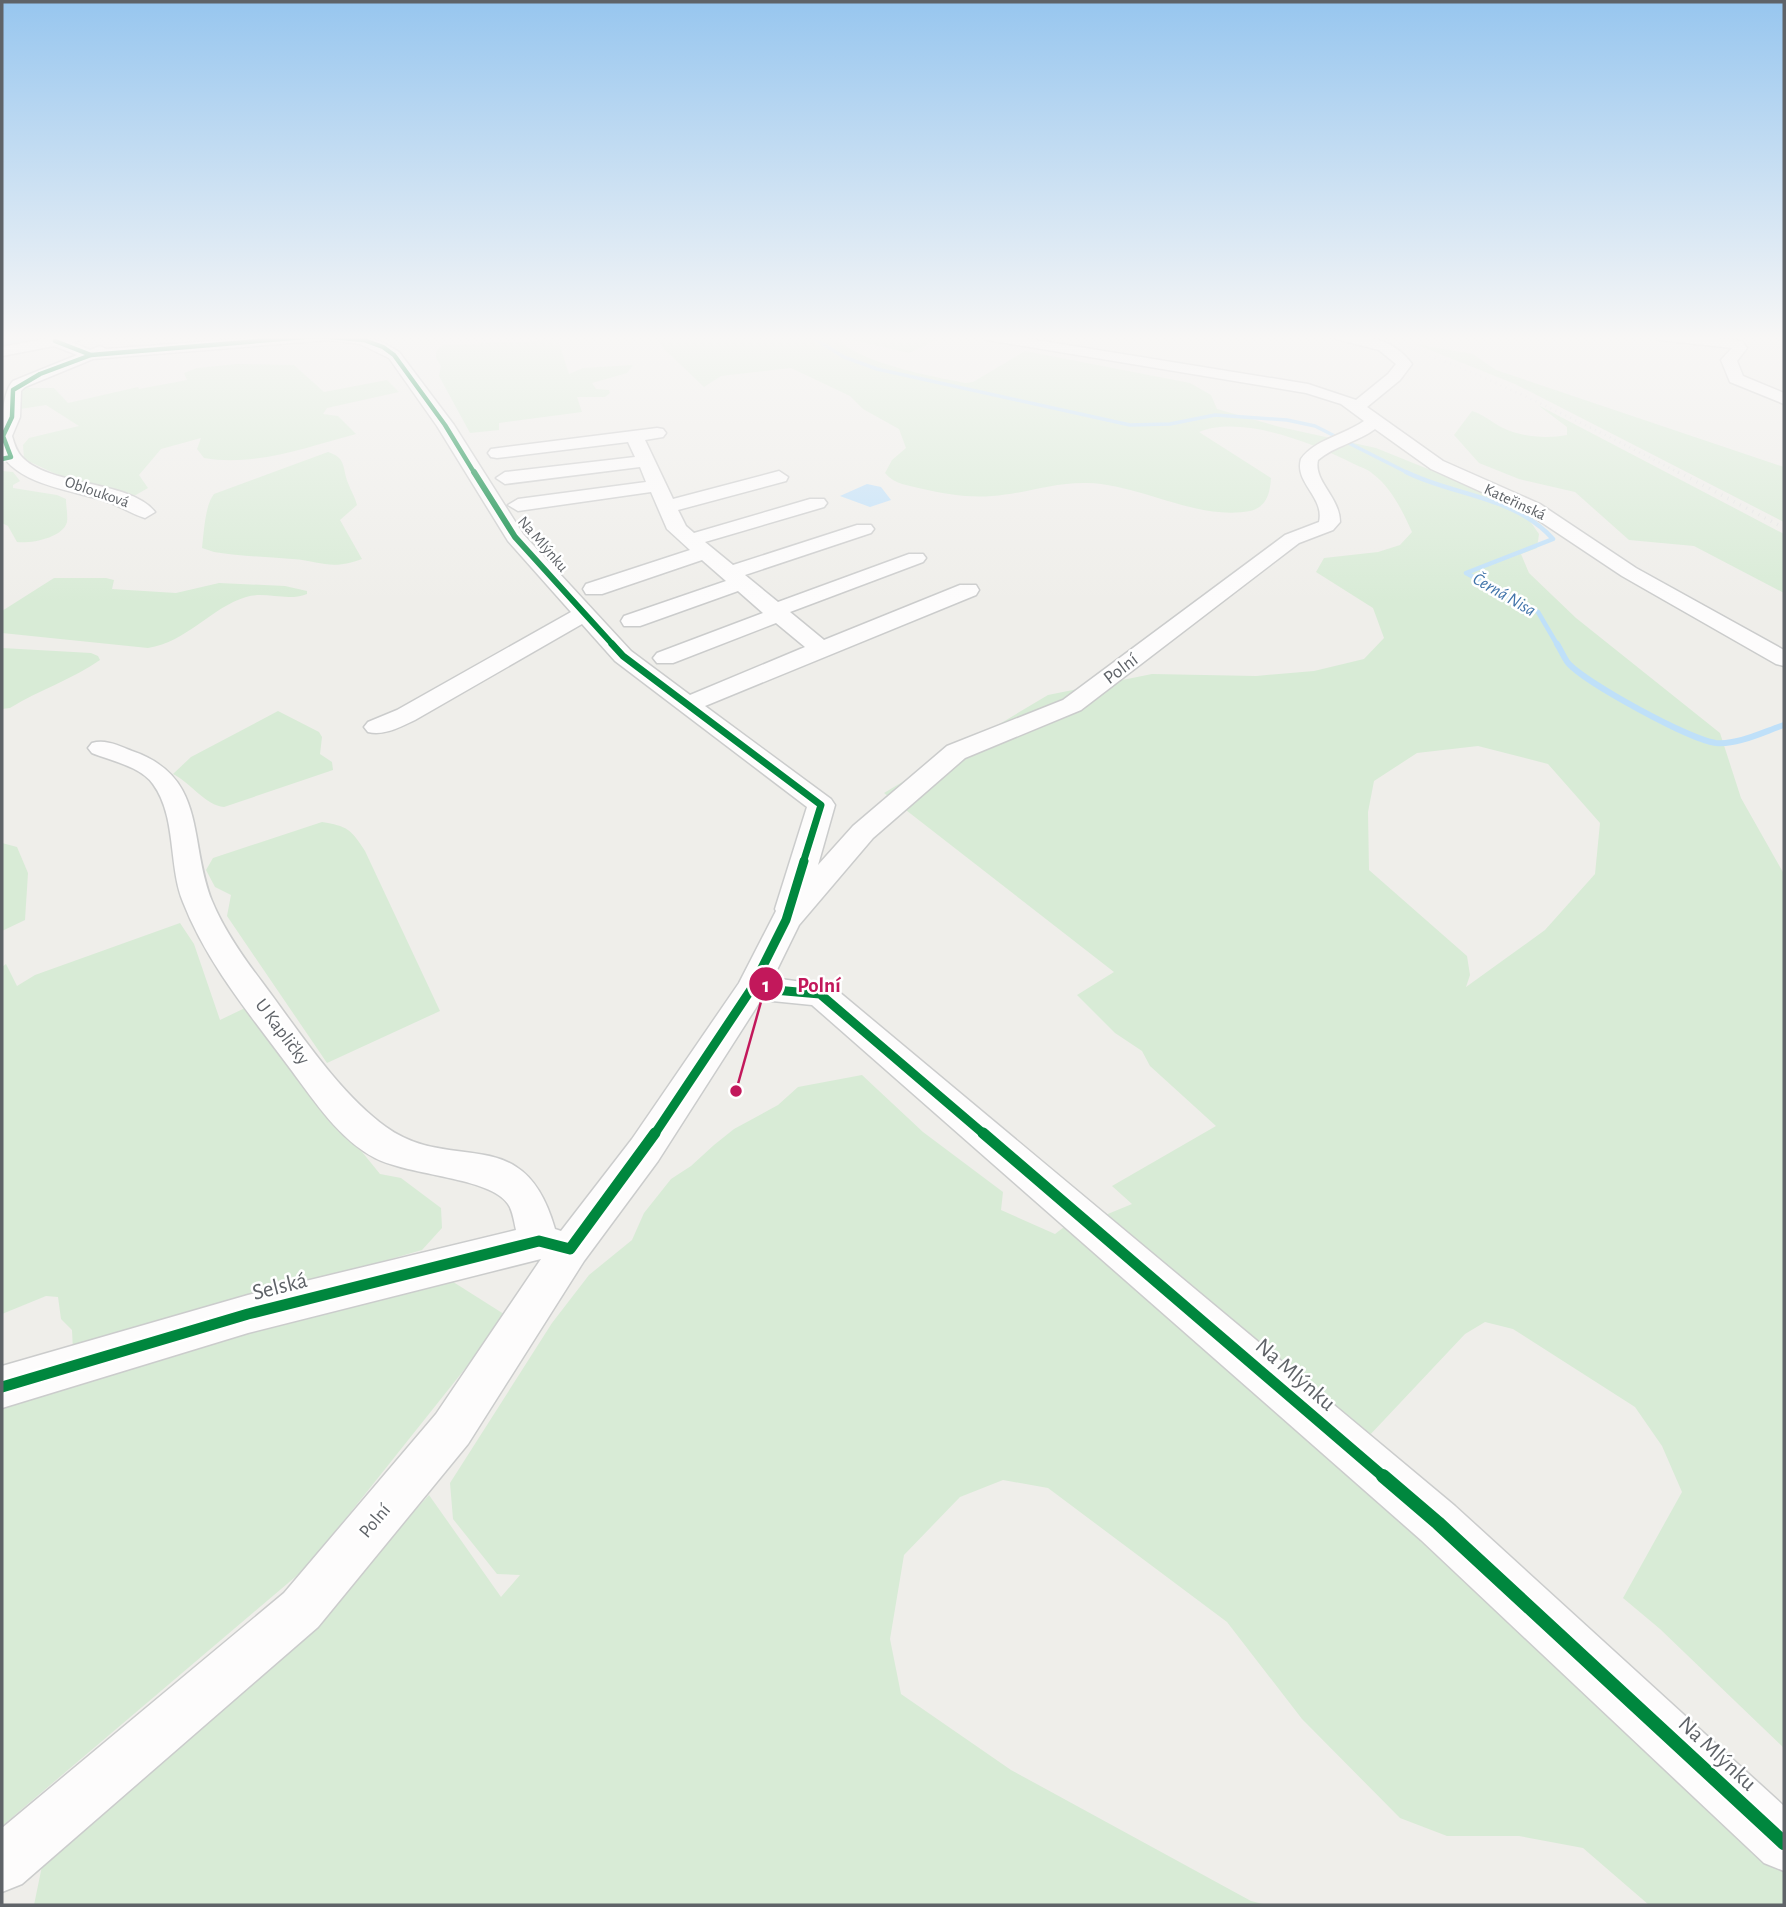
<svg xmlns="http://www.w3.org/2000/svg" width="1786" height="1907" font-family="'Alegreya Sans',sans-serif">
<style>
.green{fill:#d8ebd6;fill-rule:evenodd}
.water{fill:#bfe0f9}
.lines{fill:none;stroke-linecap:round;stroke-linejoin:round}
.stream-far2{stroke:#bfe0f9;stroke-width:3.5}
.stream-far1{stroke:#bfe0f9;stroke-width:4.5}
.stream{stroke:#bfe0f9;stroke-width:6}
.river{fill:#bfe0f9;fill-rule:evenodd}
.minor-casing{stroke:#cbcccc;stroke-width:3}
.minor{fill:#fdfcfc;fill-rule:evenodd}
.rail-far1{stroke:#e4e4e4;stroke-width:2.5;stroke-dasharray:1 4.5;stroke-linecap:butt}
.rail{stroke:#e4e4e4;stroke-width:3.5;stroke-dasharray:1 6;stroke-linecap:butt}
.cycleway-far5-casing{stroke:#fff;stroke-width:7}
.cycleway-far4-casing{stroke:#fff;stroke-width:9}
.cycleway-far3-casing{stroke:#fff;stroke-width:10}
.cycleway-far2-casing{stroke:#fff;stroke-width:13}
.cycleway-far1-casing{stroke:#fff;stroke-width:16}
.cycleway-casing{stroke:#fff;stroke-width:18}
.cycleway-far5{stroke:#00873e;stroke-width:4.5}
.cycleway-far4{stroke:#00873e;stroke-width:6}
.cycleway-far3{stroke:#00873e;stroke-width:7}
.cycleway-far2{stroke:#00873e;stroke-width:9}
.cycleway-far1{stroke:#00873e;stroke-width:11}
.cycleway{stroke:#00873e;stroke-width:14}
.labels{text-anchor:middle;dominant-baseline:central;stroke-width:5;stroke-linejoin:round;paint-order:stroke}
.far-street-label{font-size:16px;fill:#5f6368;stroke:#fff}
.far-water-label{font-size:18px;font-style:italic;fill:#4174aa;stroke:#fff}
.street-label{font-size:19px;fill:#5f6368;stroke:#fff}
.near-street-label{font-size:23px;fill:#5f6368;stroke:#fff}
.leader{fill:none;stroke:#c2185b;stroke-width:2.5}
.callout-dot{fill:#c2185b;stroke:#fff;stroke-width:2.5}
.mark-label{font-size:21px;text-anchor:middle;font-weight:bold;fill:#fff}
.callout-label{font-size:21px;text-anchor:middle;font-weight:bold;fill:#c2185b;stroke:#fff;stroke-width:5;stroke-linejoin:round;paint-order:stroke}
</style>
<rect width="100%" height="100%" fill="#efeeea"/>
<g class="green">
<path d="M 697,336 L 834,336 C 857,363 931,376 965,383 L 973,382 L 1025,351 L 1190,383 L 1211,395 L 1217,409 L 1280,427 L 1376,448 L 1470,486 L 1523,511 L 1539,534 L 1537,548 L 1521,554 L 1529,573 L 1576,618 L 1720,733 L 1741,798 L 1784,874 L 1784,1748 L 1660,1629 L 1623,1598 L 1682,1492 L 1662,1446 L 1635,1407 L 1513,1329 L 1485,1322 L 1465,1334 L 1368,1437 L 1098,1218 L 1132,1204 L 1112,1186 L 1216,1126 L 1150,1066 L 1142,1051 L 1115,1033 L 1077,995 L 1114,972 L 884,793 L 1048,695 L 1152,674 L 1256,676 L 1314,671 L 1364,659 L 1384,638 L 1373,608 L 1316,572 L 1324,558 L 1378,552 L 1400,545 L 1412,532 C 1403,512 1391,487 1373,474 C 1368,469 1360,467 1354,464 C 1315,444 1242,414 1199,432 L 1271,478 C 1270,493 1267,507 1250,511 C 1197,521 1140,484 1087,483 C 1054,482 1024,494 992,496 C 968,498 946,494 923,489 C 908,485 895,485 885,473 L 892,460 L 906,448 L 899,429 L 863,409 L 850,396 L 791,368 L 721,376 L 704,387 L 661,346 L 657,338 ZM 1478,746 L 1548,764 L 1600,823 L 1595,874 L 1545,930 L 1466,987 L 1470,975 L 1467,956 L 1369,870 L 1368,812 L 1374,781 L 1417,753 Z"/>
<polygon points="835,336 924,336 939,339 909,353"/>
<polygon points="558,340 569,374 583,368 633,365 627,373 592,383 596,389 609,390 610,393 605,397 577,397 582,412 499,423 499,430 470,433 439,376 441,366 436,358 436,351 443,345"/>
<polygon points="1415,344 1473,354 1496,370 1784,467 1784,522 1515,384"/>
<path d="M 237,364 L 294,365 L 324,392 L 387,380 L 399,392 L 327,408 L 323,414 L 338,416 L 356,434 C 307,447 255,467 204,458 L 197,449 L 201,438 L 161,449 L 139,475 L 148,488 L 134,496 L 62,477 L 24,459 L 23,445 L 29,438 L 79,426 L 46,405 L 20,409 L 19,388 L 54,388 L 68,403 L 138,387 L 139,389 L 187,380 L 184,373 L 197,368 Z"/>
<path d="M 1538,405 L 1784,534 L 1784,593 L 1694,546 L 1629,540 L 1575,492 L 1519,479 L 1479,463 L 1454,435 L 1472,411 C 1484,415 1490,421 1501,427 C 1520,437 1546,439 1567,435 L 1567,427 Z"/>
<path d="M 328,452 C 347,458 342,468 348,483 C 351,491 355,497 357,505 L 340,520 L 362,559 C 329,571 323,561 292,559 C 265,557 240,556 214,552 L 202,548 C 204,532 205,505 214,494 Z"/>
<path d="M 2,471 L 13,472 L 20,481 L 13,485 L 13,488 L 57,495 L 66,499 C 66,506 68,516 67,522 C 63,538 30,544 17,542 L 8,526 L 2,523 Z"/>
<path d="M 54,578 L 106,578 L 114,580 L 112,589 L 176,593 L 219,583 L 285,586 L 307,591 L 307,594 C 286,602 266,591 246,597 C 212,607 187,642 148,648 L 2,633 L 2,611 Z"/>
<path d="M 2,648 L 91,653 L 98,656 L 100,660 C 73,679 39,690 10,708 L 2,709 Z"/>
<path d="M 278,711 L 319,732 L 322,737 L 320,754 L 332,762 L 333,770 L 224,807 C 206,806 190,782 173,774 L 191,757 Z"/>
<path d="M 322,822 C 347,826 351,829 365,851 L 440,1011 L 327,1063 L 227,916 L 231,895 L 215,887 L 206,870 L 213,858 Z"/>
<polygon points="2,843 17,847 28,873 25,920 2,931"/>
<polygon points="180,923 194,944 220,1020 245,1008 380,1174 401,1178 441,1208 442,1228 422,1250 73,1351 72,1330 61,1319 58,1297 46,1296 2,1314 2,967 6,964 17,986 35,975"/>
<polygon points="862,1075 923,1132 1003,1192 1001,1210 1055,1234 1068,1224 1447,1549 1784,1859 1784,1905 1649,1905 1583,1848 1519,1836 1447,1836 1400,1818 1302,1719 1227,1622 1048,1488 1003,1480 960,1497 904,1555 890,1639 901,1694 1011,1770 1251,1901 1267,1905 34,1905 43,1861 294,1642 429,1495 501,1597 520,1575 497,1574 453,1519 450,1483 552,1323 589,1275 632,1240 644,1213 671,1179 691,1166 714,1145 734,1129 778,1105 798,1087"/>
<polygon points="439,1273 507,1316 307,1567 2,1826 2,1400"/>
</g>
<polygon class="water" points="867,484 881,487 891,500 870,507 840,496"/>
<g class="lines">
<polyline class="stream-far2" points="810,336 844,357 877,369 1130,425 1170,424 1215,415 1287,420 1315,426 1410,474"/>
<path class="stream-far1" d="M 1406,472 C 1454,496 1515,496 1553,539 L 1466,573 L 1538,612 L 1558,646"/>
<path class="stream" d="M 1557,644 C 1561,650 1564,658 1568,663 C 1586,683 1690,740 1716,743 C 1738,745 1763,732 1784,725"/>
<polygon class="river" points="16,336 43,336 40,340 2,354 2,341"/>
<g class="minor-casing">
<g id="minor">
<path d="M 60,336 L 82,336 L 81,340 L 72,342 L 90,350 L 100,346 L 106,349 L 278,336 L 362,336 L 384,343 L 399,352 L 454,425 L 523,534 L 631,651 L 690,695 L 805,647 L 776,623 L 673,663 L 657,663 L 653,658 L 657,653 L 763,613 L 738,591 L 640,626 L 624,626 L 621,621 L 624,616 L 726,581 L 702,560 L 602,594 L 586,594 L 583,589 L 586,584 L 690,550 L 667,529 L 651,492 L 518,511 L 508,505 L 518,499 L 646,482 L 640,467 L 505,484 L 496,478 L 505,472 L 635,457 L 628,442 L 497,458 L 491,457 L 488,453 L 491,449 L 657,428 L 663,429 L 666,433 L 663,437 L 645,440 L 673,499 L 779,471 L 788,477 L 786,481 L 678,510 L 686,526 L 694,533 L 810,499 L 824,499 L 827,503 L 824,507 L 705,542 L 733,565 L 857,525 L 871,525 L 874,529 L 871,533 L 745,575 L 778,602 L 909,554 L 923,554 L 926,558 L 923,562 L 790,612 L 824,640 L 960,585 L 976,585 L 979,590 L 976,595 L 705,706 L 831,799 L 835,805 L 818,865 L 853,826 L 947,746 L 1063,700 L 1285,535 L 1319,522 C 1325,497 1294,483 1301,459 C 1314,440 1344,435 1364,421 L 1341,404 L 1306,393 L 987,340 L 980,336 L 1012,336 L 1308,384 L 1356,400 L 1388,374 L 1396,364 L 1379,350 L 1336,339 L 1334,336 C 1364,334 1393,338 1412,364 L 1400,380 L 1367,407 L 1443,461 L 1540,504 L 1636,568 L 1784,650 L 1784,666 L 1776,664 L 1622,576 L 1526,512 L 1431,469 L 1375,429 C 1358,442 1334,446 1318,460 C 1313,481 1340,497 1340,522 L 1333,530 L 1299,543 L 1081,710 L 965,758 L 873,838 L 799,925 L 773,978 L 832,986 L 1455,1506 L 1784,1806 L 1784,1871 L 1764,1863 L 1421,1540 L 812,1005 L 761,1000 L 658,1161 L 584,1261 L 468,1444 L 318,1627 L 22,1884 L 2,1892 L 2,1828 L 284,1593 L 436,1414 L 541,1259 L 248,1333 L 2,1408 L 2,1366 L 248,1295 L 516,1230 C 514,1222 513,1211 508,1204 C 490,1177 410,1176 375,1158 C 340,1140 315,1102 292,1071 C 252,1017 207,964 183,902 C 168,865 177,817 153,784 C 140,766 111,761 92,753 L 88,748 L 92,743 C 106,739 119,746 132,751 C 208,777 188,841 212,901 C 224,930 243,957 262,982 C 298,1030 338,1092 386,1127 C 452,1175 524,1119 555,1229 L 561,1231 L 632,1139 L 739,983 L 776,911 L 775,909 L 807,807 L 615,661 L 582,624 L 415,720 C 400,727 384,736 368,732 L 364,727 L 368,722 L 397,710 L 571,612 L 508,541 L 437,426 L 389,358 L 360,344 L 329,340 L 93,359 L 25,387 L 21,391 L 20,417 L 12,436 C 14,443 16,450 21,456 C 48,487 131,480 155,512 L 145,518 C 131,514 119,505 105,501 C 73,490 22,486 2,455 C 2,434 0,395 13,381 L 77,355 L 54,346 L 2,356 L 2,347 Z"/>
<polygon points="1652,336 1698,336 1742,341 1747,348 1737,361 1743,376 1784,393 1784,404 1730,382 1721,360 1732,348 1659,340"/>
</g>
</g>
<use href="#minor" class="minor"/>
<path class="rail-far1" d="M 1378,336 C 1483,373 1582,422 1681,474"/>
<polyline class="rail" points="1678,472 1784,528"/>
<g class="cycleway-far5-casing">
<g id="cycleway-far5">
<polyline points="55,341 91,355 318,336 364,340 383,347 394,355 445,425 475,474"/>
<polyline points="2,459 11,457 3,436 12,417 13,390 40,374 91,355"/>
</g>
</g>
<g class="cycleway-far4-casing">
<polyline id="cycleway-far4" points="474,472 515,537 614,646"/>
</g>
<g class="cycleway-far3-casing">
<polyline id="cycleway-far3" points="612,644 623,656 821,805 803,863"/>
</g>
<g class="cycleway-far2-casing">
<g id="cycleway-far2">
<polyline points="752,988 820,994 985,1135"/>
<polyline points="654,1135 752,988 786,920 804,861"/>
</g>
</g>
<g class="cycleway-far1-casing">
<g id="cycleway-far1">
<polyline points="983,1133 1385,1478"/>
<polyline points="2,1387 248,1314 539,1241 570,1249 655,1133"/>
</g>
</g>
<g class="cycleway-casing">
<polyline id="cycleway" points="1383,1476 1438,1523 1784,1843"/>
</g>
<use href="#cycleway-far5" class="cycleway-far5"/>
<use href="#cycleway-far4" class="cycleway-far4"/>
<use href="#cycleway-far3" class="cycleway-far3"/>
<use href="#cycleway-far2" class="cycleway-far2"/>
<use href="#cycleway-far1" class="cycleway-far1"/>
<use href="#cycleway" class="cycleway"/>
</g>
<linearGradient id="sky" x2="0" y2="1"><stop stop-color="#97c6ef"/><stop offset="0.56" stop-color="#f8f7f6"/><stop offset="1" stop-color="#f8f7f6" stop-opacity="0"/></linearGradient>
<rect width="1786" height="603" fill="url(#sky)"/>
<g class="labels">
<g class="far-street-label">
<text transform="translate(97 492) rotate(19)">Oblouková</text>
<text transform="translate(1515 502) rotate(25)">Kateřinská</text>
<text transform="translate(543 544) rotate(49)">Na Mlýnku</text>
</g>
<g class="far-water-label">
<text transform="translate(1504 595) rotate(30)">Černá Nisa</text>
</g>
<g class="street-label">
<text transform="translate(1121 669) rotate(-37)">Polní</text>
<text transform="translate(282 1032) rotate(53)">U Kapličky</text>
<text transform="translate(375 1521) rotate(-50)">Polní</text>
</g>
<g class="near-street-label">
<text transform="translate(280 1287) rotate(-14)">Selská</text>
<text transform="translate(1295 1375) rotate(41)">Na Mlýnku</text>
<text transform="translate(1717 1754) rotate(43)">Na Mlýnku</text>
</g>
</g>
<path class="leader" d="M736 1091L766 984"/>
<g class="callout-dot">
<circle cx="736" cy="1091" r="7"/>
<circle cx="766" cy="984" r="18"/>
</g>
<g class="mark-label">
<text x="766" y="992">1</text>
</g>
<g class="callout-label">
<text x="819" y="992">Polní</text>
</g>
<rect width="1786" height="1907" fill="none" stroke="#5f6368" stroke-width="7"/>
</svg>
